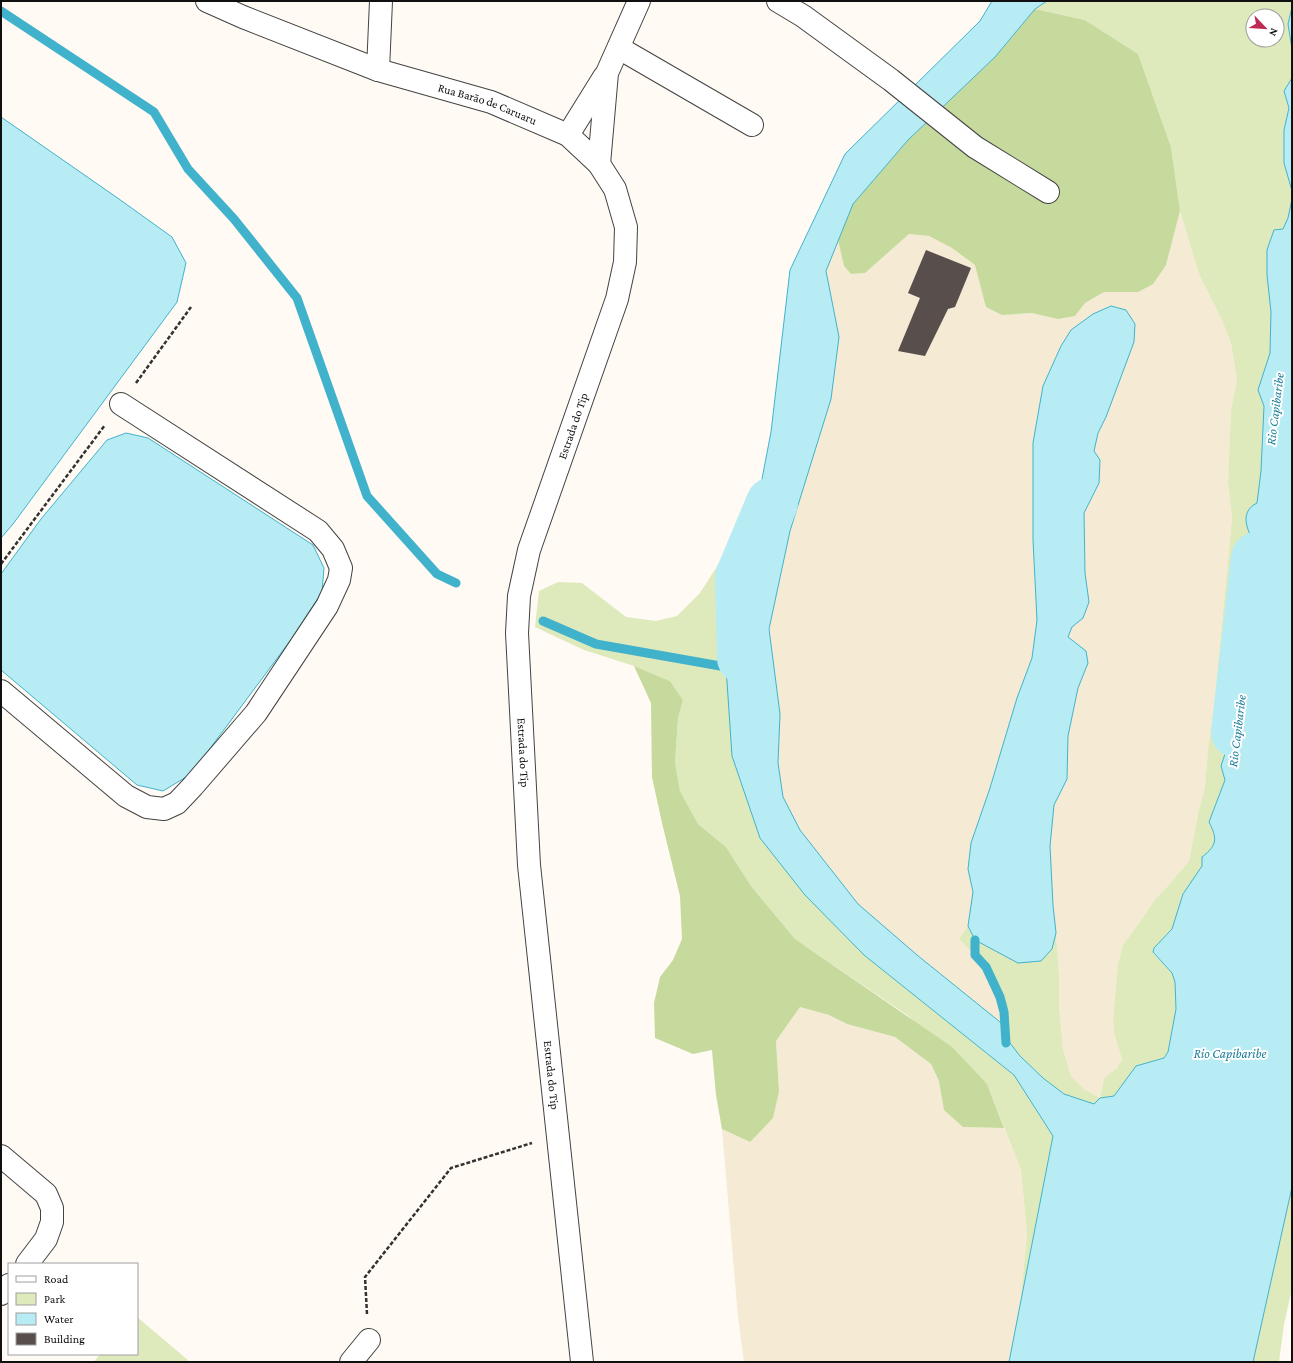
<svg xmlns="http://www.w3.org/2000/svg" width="1293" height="1363" font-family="'Crimson Pro',serif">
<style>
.farmland{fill:#f5ead3}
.green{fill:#dee9bc;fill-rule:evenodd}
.forest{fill:#c5da9c}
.water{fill:#b8ecf5;stroke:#41b2cb}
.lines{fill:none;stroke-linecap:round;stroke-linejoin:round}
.stream{stroke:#41b2cb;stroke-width:9}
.river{stroke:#b8ecf5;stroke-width:52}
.building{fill:#584e4c}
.minor-casing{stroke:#434343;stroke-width:24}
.path{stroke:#323232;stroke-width:2.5;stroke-dasharray:4 2;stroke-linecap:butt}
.minor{stroke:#fff;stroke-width:22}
.labels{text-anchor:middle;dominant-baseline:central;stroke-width:4;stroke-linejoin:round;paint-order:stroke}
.street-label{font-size:12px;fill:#101010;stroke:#fff}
.water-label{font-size:13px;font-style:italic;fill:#1a7e99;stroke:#fff}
</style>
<rect width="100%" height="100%" fill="#fffaf3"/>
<g class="farmland">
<polygon points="1180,211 1199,274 1221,318 1231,343 1237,380 1231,410 1228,483 1232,517 1228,562 1213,716 1208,749 1205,787 1198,814 1189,861 1168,886 1155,899 1142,919 1123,945 1118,964 1113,1018 1114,1033 1122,1059 1117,1068 1104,1078 1100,1098 1084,1089 1071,1076 1063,1049 1059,1005 1059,974 1056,933 1053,905 1050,846 1054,805 1059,794 1067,755 1068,736 1078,688 1088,663 1086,651 1068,637 1072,627 1083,618 1089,602 1085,573 1084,513 1099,483 1100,460 1094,451 1098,434 1106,417 1134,342 1071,330 1061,346 1043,386 1033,443 1033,540 1037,620 1032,658 1017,698 990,788 971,843 968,869 973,892 971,908 968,926 959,939 986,967 1000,997 1005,1026 917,955 858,904 800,830 783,797 778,763 780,714 769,629 790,531 839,337 826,271 838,240 844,266 851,274 865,273 909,234 929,236 952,248 975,265 981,283 1002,315 1032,313 1058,318 1075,316 1085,303 1104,292 1138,292 1166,265"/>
<polygon points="800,1007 829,1015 847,1024 895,1037 931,1064 939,1081 945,1110 963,1127 1004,1128 1021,1170 1027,1234 1020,1306 1009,1362 744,1362 738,1317 722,1129 750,1142 779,1091 776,1041"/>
</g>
<g class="green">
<path d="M 1047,1 L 1292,1 L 1292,7 L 1288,24 L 1292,49 L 1292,78 L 1284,91 L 1289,108 L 1284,130 L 1284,163 L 1290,183 L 1292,199 L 1288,218 L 1283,229 L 1274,230 L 1267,250 L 1267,275 L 1271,312 L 1270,353 L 1258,390 L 1264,406 L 1261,471 L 1257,503 L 1248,531 L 1254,543 L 1247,563 L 1248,577 L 1241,576 C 1241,588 1241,610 1244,620 C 1248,637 1265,639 1252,660 L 1237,663 L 1228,693 L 1231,712 L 1222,722 L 1226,751 L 1221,766 L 1225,780 L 1209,822 C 1217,838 1218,845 1202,857 L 1202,866 L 1183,894 L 1172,929 L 1154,948 L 1153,953 L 1172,973 L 1175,982 L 1176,1009 L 1168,1052 L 1163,1058 L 1136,1066 L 1114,1096 L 1100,1098 L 1094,1104 L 1064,1094 L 1043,1078 L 1020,1056 L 1006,1038 L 1004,1012 L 1000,997 L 986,967 L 959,939 L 968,926 L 975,940 L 1052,949 L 1056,933 L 1059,974 L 1059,1005 L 1063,1049 L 1071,1076 L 1084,1089 L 1100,1098 L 1104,1078 L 1117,1068 L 1122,1059 L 1114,1033 L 1113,1018 L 1118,964 L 1123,945 L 1142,919 L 1155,899 L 1168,886 L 1189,861 L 1198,814 L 1205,787 L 1208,749 L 1213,716 L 1228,562 L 1232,517 L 1228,483 L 1231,410 L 1237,380 L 1231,343 L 1221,318 L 1199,274 L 1180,211 L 1171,147 L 1138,54 L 1085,20 L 1035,9 ZM 1253,16 L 1277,16 L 1277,40 L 1253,40 Z"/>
<polygon points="759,493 726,667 760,838 805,895 864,955 1014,1075 1053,1136 1020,1306 1027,1234 1021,1170 987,1084 907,1015 795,939 751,886 726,847 698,824 680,791 675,763 678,718 683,700 670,681 634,666 584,650 535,627 539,591 558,582 582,583 626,617 656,621 677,616 700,593 730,546"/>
<polygon points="1292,1187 1292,1289 1284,1324 1279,1362 1253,1362"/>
<polygon points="137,1317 189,1361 188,1362 94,1362 100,1354 137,1354"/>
</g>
<g class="forest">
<polygon points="1035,9 1085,20 1138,54 1171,147 1180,211 1166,265 1153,284 1138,292 1104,292 1085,303 1075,316 1058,319 1032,313 1002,315 986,307 975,265 952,248 929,236 909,234 865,273 851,274 844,266 838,240 853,204 908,140 995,57"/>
<polygon points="634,666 670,681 683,700 678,718 675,763 680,791 698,824 726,847 751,886 795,939 952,1047 987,1084 1004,1128 963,1127 944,1110 939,1081 931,1064 895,1037 847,1024 829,1015 800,1007 776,1041 779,1091 773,1118 750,1142 722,1129 716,1095 712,1050 693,1054 655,1038 654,1003 660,977 673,960 682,939 680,896 662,823 652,777 651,703"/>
</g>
<g class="water">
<path d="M 992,1 L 1047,1 L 1035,9 L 995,57 L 908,140 L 853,204 L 826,271 L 839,337 L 831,399 L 790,531 L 769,629 L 780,714 L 778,763 L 783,797 L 800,830 L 858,904 L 917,955 L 1005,1026 L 1006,1038 L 1020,1056 L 1043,1078 L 1064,1094 L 1094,1104 L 1100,1098 L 1114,1096 L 1136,1066 L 1164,1058 L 1168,1052 L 1176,1009 L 1175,982 L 1172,973 L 1153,952 L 1154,948 L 1172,929 L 1183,894 L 1202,866 L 1202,857 C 1218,845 1217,838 1209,822 L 1225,780 L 1221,766 L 1226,751 L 1222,722 L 1231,712 L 1228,693 L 1229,671 L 1237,663 L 1252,660 L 1257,652 L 1256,642 L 1244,621 L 1236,599 L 1238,584 L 1241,576 L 1248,577 L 1247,563 L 1254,543 C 1247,529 1239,512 1257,503 L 1261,471 L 1264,406 L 1258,390 L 1270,353 L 1271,312 L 1267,275 L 1267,250 L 1274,230 L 1283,229 L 1288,218 L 1292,199 L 1292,1187 L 1253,1362 L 1009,1362 L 1053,1136 L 1014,1075 L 864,955 L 805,895 L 760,838 L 732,756 L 726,667 L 771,432 L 790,270 L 845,154 L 980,21 Z"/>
<polygon points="1292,7 1292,49 1288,24"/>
<polygon points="1292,78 1292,191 1284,163 1284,130 1289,108 1284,91"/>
<polygon points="1,117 119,199 172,237 186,263 177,302 13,524 1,538"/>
<polygon points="1111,306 1126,310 1135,324 1134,342 1106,417 1098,433 1094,451 1100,460 1099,483 1084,513 1085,573 1089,602 1083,618 1072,627 1068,637 1086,651 1088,663 1078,688 1068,736 1067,779 1054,805 1050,846 1053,905 1056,933 1052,949 1041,961 1018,963 975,940 968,926 973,892 968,869 971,843 990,788 1017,698 1032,658 1037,620 1033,540 1033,443 1043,386 1061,346 1071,330 1093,314"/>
<polygon points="126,433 148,438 313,545 324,568 322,592 290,641 191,774 163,791 137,785 1,670 1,574 41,519 107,440"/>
</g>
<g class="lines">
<g class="stream">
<polyline points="1,11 154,112 188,169 234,219 297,298 367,496 437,574 456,583"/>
<polyline points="543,621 596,644 726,667 737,666"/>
<polyline points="975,940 975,955 986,967 1000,997 1004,1012 1006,1043"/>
</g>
<g class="river">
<polyline points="743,658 741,577 772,503"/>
<polyline points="1237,732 1257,558"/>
</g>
</g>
<polygon class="building" points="926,250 971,268 955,307 948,309 925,356 898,351 920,298 908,293"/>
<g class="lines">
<g class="minor-casing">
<g id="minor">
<path id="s1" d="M 207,1 L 243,17 L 378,70 L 491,102 L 568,135 L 599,164 L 615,189 L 626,227 L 625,262 L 617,299 L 529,550 L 519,596 L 517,633 L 529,865 L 582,1362"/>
<polyline points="778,1 803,16 891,80 975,147 1048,192"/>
<polyline points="619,48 752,125"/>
<polyline points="378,70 381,1"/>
<polyline points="568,135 604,77"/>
<polyline points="599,164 607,73 639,1"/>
<polyline points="1,691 126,796 147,807 164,809 177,803 193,786 256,713 327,606 339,580 341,568 333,549 318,531 121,404"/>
<polyline points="1,1156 46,1194 52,1208 52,1222 46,1239 27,1264"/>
<polyline points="1,1294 9,1285"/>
<polyline points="351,1362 369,1340"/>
</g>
</g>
<g class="path">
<polyline points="136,383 191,307"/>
<polyline points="1,564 105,425"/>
<polyline points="367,1314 365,1277 451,1168 532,1143"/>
</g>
<use href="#minor" class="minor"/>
</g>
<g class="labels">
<g class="street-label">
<text stroke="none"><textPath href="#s1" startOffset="299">Rua Barão de Caruaru</textPath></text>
<text transform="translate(573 426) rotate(-71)">Estrada do Tip</text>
<text stroke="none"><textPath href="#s1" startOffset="1040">Estrada do Tip</textPath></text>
<text stroke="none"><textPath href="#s1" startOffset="1364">Estrada do Tip</textPath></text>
</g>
<g class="water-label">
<text transform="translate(1275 409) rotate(-83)">Rio Capibaribe</text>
<text transform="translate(1237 731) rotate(-83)">Rio Capibaribe</text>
<text x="1230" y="1053">Rio Capibaribe</text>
</g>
</g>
<rect width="1293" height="1363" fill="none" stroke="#101010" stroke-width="4"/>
<rect x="8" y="1263" width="130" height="92" fill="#ffffff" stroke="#9f9f9f"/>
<rect x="16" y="1276" width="20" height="6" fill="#ffffff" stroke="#9f9f9f"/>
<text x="44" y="1283" font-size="12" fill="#101010">Road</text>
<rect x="16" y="1293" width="20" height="12" fill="#dee9bc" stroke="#9f9f9f"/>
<text x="44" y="1303" font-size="12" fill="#101010">Park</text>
<rect x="16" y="1313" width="20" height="12" fill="#b8ecf5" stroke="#9f9f9f"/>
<text x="44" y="1323" font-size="12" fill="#101010">Water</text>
<rect x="16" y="1333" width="20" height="12" fill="#584e4c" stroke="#9f9f9f"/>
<text x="44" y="1343" font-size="12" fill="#101010">Building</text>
<g transform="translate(1265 28) rotate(115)"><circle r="19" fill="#ffffff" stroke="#9f9f9f"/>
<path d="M0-3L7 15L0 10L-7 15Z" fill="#be2a52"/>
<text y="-6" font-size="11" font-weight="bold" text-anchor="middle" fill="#101010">N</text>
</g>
</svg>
